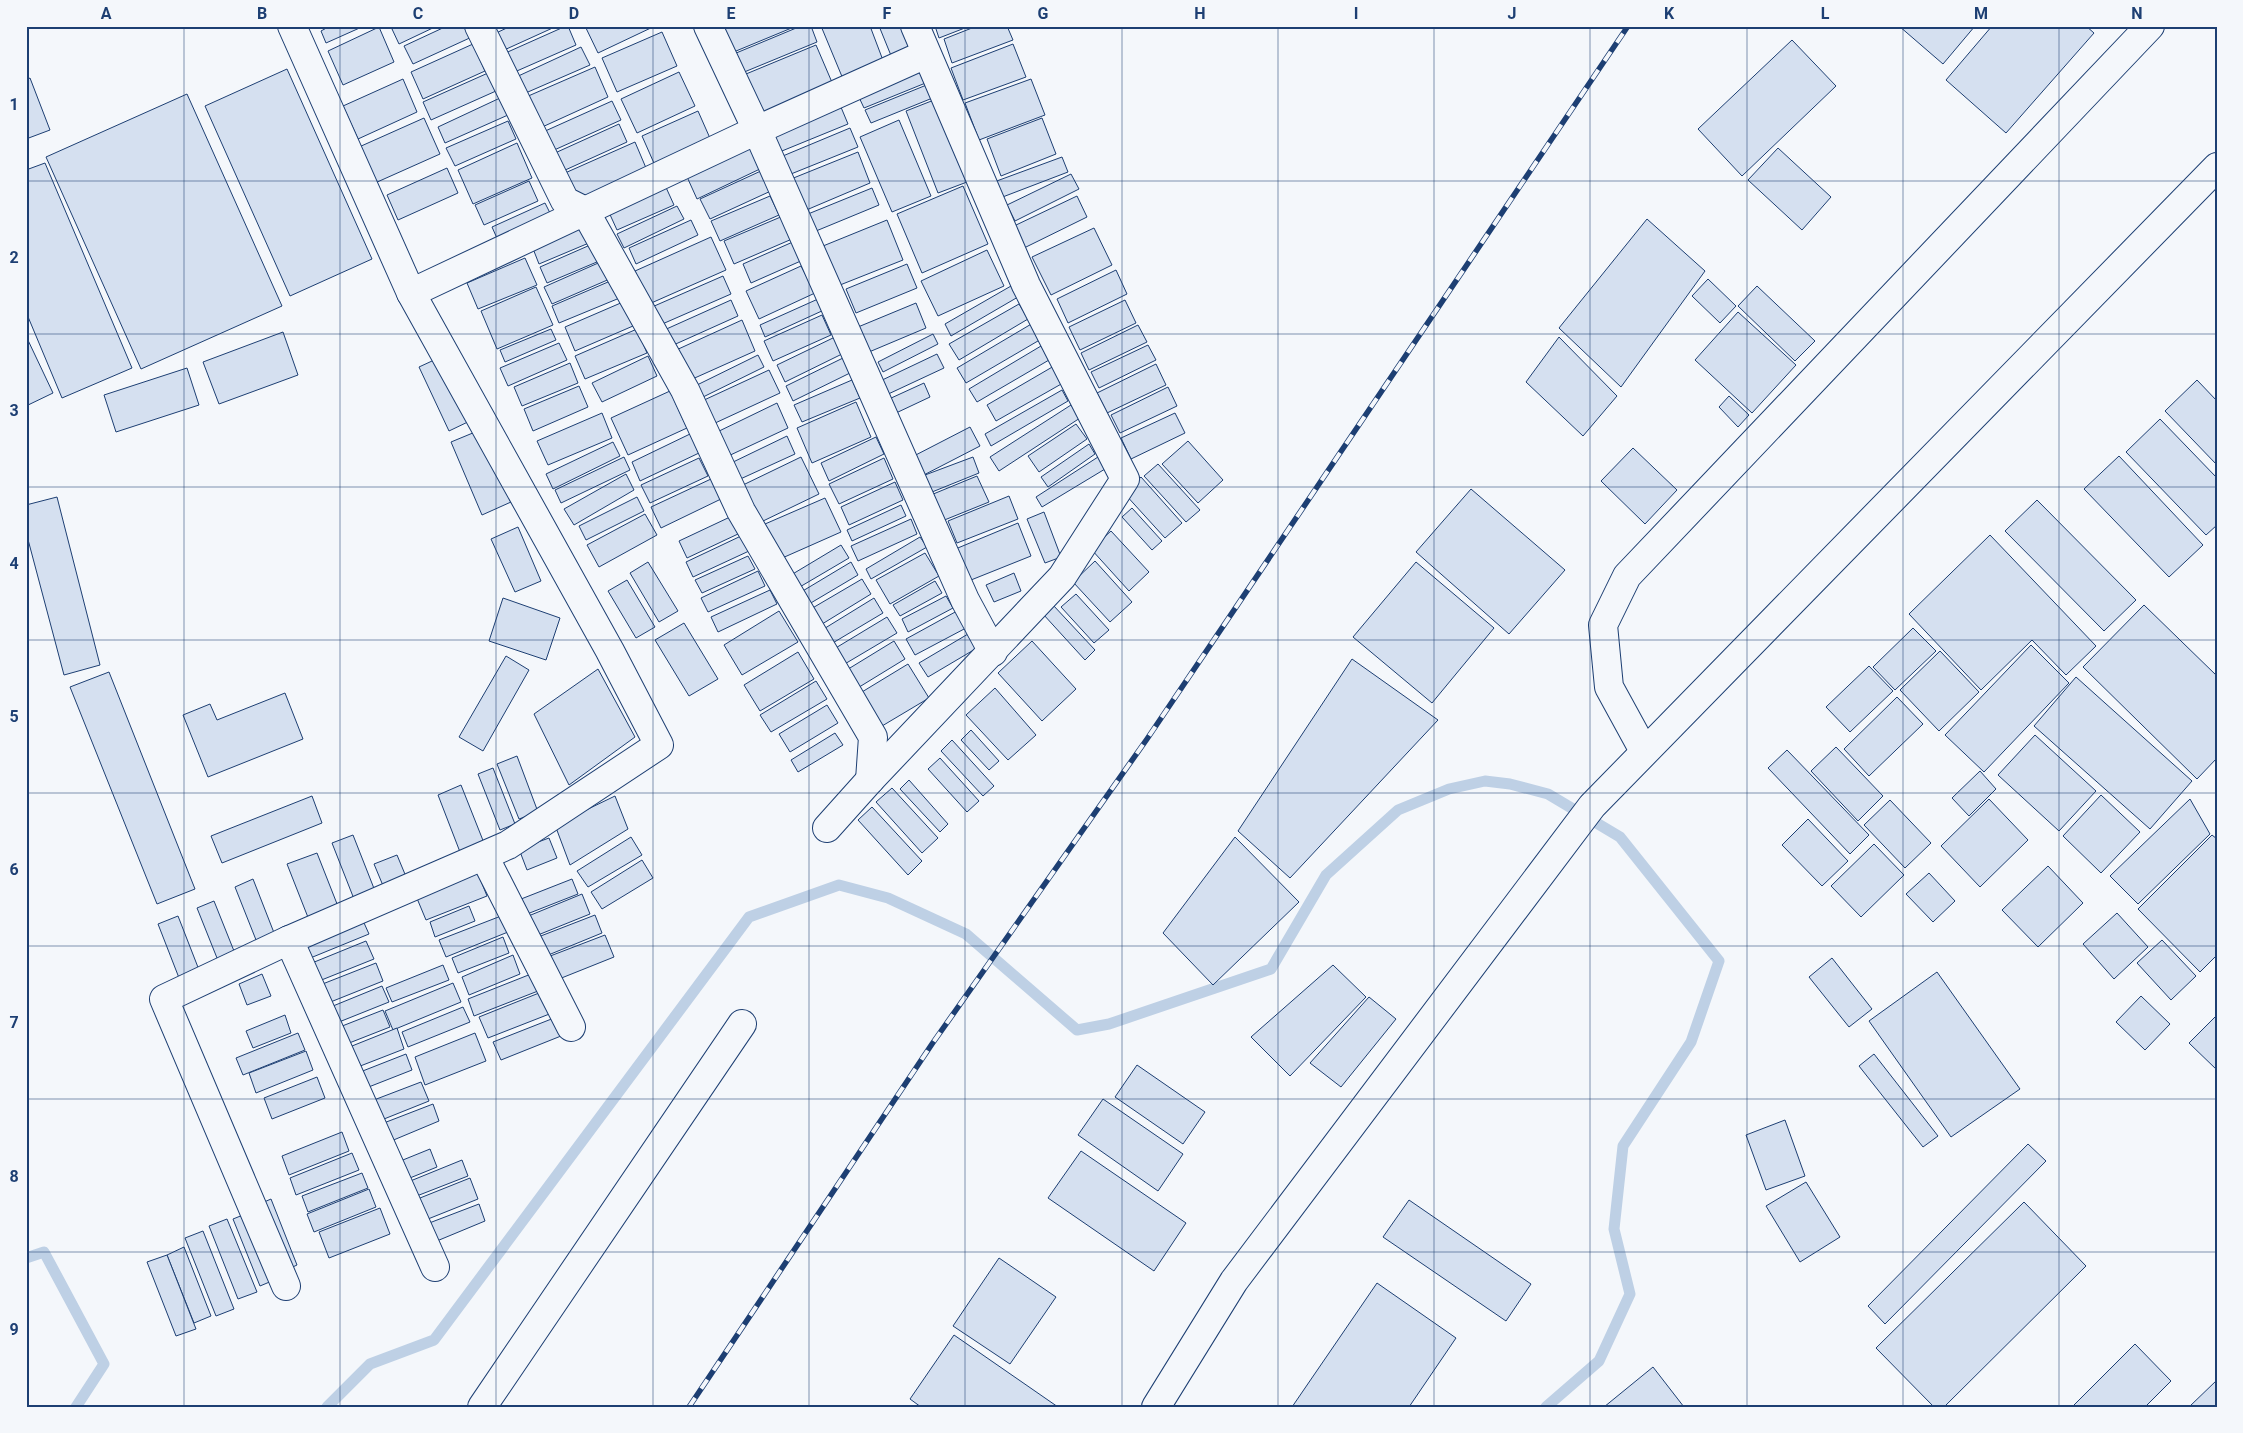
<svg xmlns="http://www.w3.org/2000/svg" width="2243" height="1433" font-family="Roboto,sans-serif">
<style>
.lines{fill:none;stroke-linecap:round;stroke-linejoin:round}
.stream{stroke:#bed0e5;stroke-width:11}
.building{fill:#d5e0f0;stroke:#1d3f73}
.minor-casing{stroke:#1d3f73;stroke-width:30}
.minor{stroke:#f4f7fb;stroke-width:28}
.rail-casing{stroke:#1d3f73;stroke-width:5.5}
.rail{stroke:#f4f7fb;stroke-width:4;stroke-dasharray:11;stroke-linecap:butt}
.grid{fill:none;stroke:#1d3f73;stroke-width:1;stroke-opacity:0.55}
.neatline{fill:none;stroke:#1d3f73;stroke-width:2}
.grid-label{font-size:16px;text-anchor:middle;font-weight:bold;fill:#1d3f73}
</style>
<rect width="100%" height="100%" fill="#f4f7fb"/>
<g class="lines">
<g class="stream">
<polyline points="26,1258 44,1252 104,1364 76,1407"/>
<polyline points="327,1407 370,1364 434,1340 749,917 839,885 888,898 966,934 1077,1030 1109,1024 1271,969 1326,875 1398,810 1449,789 1485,781 1510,784 1548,794 1620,837 1719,961 1691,1042 1623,1146 1614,1229 1630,1294 1599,1361 1546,1407"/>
</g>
</g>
<g class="building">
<polygon points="330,26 364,26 326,43 321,31"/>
<polygon points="398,26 437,26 399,44 392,29"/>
<polygon points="447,26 470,26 474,36 413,64 404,46"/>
<polygon points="511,26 557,26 502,51 494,34"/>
<polygon points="566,26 568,26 576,45 510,74 501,55"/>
<polygon points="585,26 655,26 598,53"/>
<polygon points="712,26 794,26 794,27 724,56"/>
<polygon points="801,26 811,26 817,42 737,75 729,56"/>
<polygon points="821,26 870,26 884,63 843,79"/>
<polygon points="879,26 903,26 912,49 892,58"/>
<polygon points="935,26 970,26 939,38"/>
<polygon points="977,26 1007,26 1013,40 952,63 944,39"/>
<polygon points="1899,26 1975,26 1943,64"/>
<polygon points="1992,26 2086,26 2094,33 2006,133 1946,80"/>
<polygon points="379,27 394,62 343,85 328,51"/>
<polygon points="662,32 677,66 617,92 602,58"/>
<polygon points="1792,40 1836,86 1742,176 1698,129"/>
<polygon points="473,44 485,71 423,99 411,72"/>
<polygon points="1013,44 1026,77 963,100 951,68"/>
<polygon points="816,45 834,87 763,116 746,74"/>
<polygon points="581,47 590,65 521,95 514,78"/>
<polygon points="595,67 608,97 540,128 526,97"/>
<polygon points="922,67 928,82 864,108 857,93"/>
<polygon points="287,69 372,259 290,296 205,106"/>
<polygon points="679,72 695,106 637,133 621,99"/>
<polygon points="488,73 496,91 431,120 423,102"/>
<polygon points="30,78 50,130 26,139 26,80"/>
<polygon points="403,79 417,112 358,139 343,106"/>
<polygon points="1031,79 1045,115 979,140 965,103"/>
<polygon points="929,84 935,97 871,123 865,110"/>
<polygon points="187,94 282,306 141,369 46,157"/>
<polygon points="500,98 508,115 445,143 438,127"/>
<polygon points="838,100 848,124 777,153 768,129"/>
<polygon points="934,100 967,182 938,193 906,111"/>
<polygon points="612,101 621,120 552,151 543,132"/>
<polygon points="698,111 713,145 657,170 642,136"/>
<polygon points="424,118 440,154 375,183 359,147"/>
<polygon points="1042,118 1056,154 1001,176 987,139"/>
<polygon points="899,120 931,196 892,212 860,137"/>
<polygon points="508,121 516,139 455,166 446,148"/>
<polygon points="619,124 627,142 563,171 555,153"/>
<polygon points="850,128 858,147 786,176 778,158"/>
<polygon points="748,137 762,168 697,199 683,168"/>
<polygon points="635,142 649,175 580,207 565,173"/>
<polygon points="517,143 532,178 473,204 458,170"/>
<polygon points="1778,148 1831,197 1802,230 1748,180"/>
<polygon points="858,152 870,183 804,211 791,179"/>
<polygon points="1062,157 1068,172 1000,198 994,182"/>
<polygon points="45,163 132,368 62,398 26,312 26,170"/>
<polygon points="447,168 458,193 398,220 387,195"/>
<polygon points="763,170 773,190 710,219 700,199"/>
<polygon points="1071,174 1079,189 1015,221 1007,205"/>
<polygon points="529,181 538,201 484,225 475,205"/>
<polygon points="664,183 674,205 617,230 607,208"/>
<polygon points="963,186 988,244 922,273 897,214"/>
<polygon points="872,188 879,205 816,231 808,214"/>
<polygon points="770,196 779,215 720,241 711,221"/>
<polygon points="1077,196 1087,217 1024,248 1014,226"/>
<polygon points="545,203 554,221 500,245 492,227"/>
<polygon points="677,206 684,219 624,248 617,234"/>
<polygon points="783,216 792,239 734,264 724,241"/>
<polygon points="1647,219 1705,271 1621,387 1559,328"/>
<polygon points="691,220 698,235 636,264 629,248"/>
<polygon points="887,220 903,260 840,285 823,246"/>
<polygon points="588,222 596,240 539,264 532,246"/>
<polygon points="1094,228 1112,265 1051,295 1032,257"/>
<polygon points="711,237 726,270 649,304 635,271"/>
<polygon points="795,241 803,260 751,283 743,264"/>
<polygon points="597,242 604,259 547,283 540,267"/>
<polygon points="987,250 1004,286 938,316 921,281"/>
<polygon points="525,258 537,285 478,309 467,283"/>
<polygon points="605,260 612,278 552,304 544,287"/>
<polygon points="907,264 917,288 856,313 846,289"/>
<polygon points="801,266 815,293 759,319 746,291"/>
<polygon points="1116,270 1127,294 1068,323 1057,299"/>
<polygon points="723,276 731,294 660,325 652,307"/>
<polygon points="615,279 622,297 559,323 552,306"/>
<polygon points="1708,279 1736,306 1720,323 1692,296"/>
<polygon points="1011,286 1018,297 951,336 945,324"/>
<polygon points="1757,286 1815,341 1795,361 1738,306"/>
<polygon points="536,287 553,325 497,349 481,311"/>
<polygon points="818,299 824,310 765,337 760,325"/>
<polygon points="731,300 738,316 669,347 662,331"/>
<polygon points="1125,300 1136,323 1080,350 1069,327"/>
<polygon points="623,302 633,326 575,351 565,327"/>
<polygon points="916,303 926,328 869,352 858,327"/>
<polygon points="1019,304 1028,319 959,360 949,344"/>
<polygon points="1738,312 1796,365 1752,413 1695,360"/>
<polygon points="822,315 831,335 773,361 764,341"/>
<polygon points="742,320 755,351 688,381 674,351"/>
<polygon points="1033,323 1043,338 966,383 957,368"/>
<polygon points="1138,325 1147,342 1089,370 1081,353"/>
<polygon points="551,329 556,340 505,362 500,350"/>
<polygon points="637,329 647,353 585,379 575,356"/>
<polygon points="283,332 298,375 219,404 203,362"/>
<polygon points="933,334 938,344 883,372 878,362"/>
<polygon points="26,336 53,393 26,406"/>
<polygon points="835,337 842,354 785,382 777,365"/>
<polygon points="1559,337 1617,396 1583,436 1526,382"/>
<polygon points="559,343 567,360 508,386 500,368"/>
<polygon points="1148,345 1156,360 1099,388 1091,372"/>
<polygon points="1041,346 1049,360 977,402 969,389"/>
<polygon points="937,354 944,368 884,396 878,382"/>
<polygon points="445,355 474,419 449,431 419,367"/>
<polygon points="758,355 764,367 701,398 695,386"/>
<polygon points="648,356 657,376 602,402 592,383"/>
<polygon points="843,358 850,373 793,401 786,386"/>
<polygon points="570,363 578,383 522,406 514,387"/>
<polygon points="1156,364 1166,385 1107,413 1097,393"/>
<polygon points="1054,366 1063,383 996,421 987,405"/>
<polygon points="187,368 199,405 116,432 104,395"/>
<polygon points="769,370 780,393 713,424 702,401"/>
<polygon points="852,380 860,398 802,422 794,405"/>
<polygon points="2197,380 2217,401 2217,465 2165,411"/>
<polygon points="924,383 930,397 896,413 889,399"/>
<polygon points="579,386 588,407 533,431 524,409"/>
<polygon points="1168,387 1177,406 1120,433 1111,415"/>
<polygon points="1062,390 1068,401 991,446 985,434"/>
<polygon points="670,391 687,428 628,455 611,418"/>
<polygon points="1729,396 1749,415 1738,427 1719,407"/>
<polygon points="856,402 871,437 812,463 797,428"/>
<polygon points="777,403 788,428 724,458 713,434"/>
<polygon points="1071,405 1080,418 999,471 990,457"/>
<polygon points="602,413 612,438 548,465 537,441"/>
<polygon points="1175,413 1185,433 1131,459 1121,438"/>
<polygon points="2160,419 2217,478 2217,525 2206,535 2126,452"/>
<polygon points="1076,424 1087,439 1039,472 1028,456"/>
<polygon points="970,427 980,446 918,478 908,459"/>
<polygon points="480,430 511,502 482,515 451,442"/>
<polygon points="690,434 699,453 640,481 632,462"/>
<polygon points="787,436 795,454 736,481 729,464"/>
<polygon points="876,437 884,454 829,481 821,463"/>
<polygon points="1188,441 1223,480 1198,503 1162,464"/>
<polygon points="613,442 620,456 553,489 546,474"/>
<polygon points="1089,444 1095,454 1048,487 1041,477"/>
<polygon points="1633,448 1677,490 1645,524 1601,481"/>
<polygon points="2119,456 2203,545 2169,577 2084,489"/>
<polygon points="624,457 630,470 561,503 555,490"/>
<polygon points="801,457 819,494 761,522 743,485"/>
<polygon points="973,457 979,473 932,492 925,475"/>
<polygon points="1098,457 1105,469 1042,507 1036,497"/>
<polygon points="699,458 708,476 650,503 641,485"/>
<polygon points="884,458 893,479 839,504 829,484"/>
<polygon points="1158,464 1200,510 1186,522 1144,476"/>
<polygon points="626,474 634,490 574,525 564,509"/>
<polygon points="977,476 989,502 937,523 926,497"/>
<polygon points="1141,477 1182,523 1165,538 1124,493"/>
<polygon points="711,479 721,499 661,528 651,507"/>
<polygon points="895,482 903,500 849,525 841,507"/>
<polygon points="1471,489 1565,570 1509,634 1416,552"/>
<polygon points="1009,496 1018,519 957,543 948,521"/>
<polygon points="57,497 100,665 64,675 26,532 26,505"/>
<polygon points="637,497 644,511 586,540 579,526"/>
<polygon points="825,498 841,532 780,559 765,524"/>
<polygon points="2037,500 2136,600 2104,631 2005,531"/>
<polygon points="901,505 906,516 852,541 847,530"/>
<polygon points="1132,508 1162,541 1152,550 1122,517"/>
<polygon points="1044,512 1061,557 1045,563 1027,519"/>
<polygon points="645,514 657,535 599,567 587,545"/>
<polygon points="730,517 738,534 687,558 679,541"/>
<polygon points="911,519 917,534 858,561 851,546"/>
<polygon points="1018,523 1031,556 966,582 953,550"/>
<polygon points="518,527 541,581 515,592 491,539"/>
<polygon points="1111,531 1149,572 1129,591 1091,549"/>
<polygon points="1990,535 2096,646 2066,675 2032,640 1981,690 1909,614"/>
<polygon points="741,536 749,551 693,577 686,562"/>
<polygon points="920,537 927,547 871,579 866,569"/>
<polygon points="841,545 849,558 798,588 791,575"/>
<polygon points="925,553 939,576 890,604 876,580"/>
<polygon points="748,556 755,569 702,593 695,580"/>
<polygon points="1095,561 1132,602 1110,622 1073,582"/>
<polygon points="648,562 678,611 659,622 630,573"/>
<polygon points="851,562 858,575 804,607 796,595"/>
<polygon points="1416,562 1494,628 1432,703 1353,637"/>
<polygon points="758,571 765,586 708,612 701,598"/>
<polygon points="1014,573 1021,591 994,602 986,585"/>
<polygon points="862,579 871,594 814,629 804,613"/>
<polygon points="627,580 655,627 636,638 608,591"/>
<polygon points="935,581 942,593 900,616 893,605"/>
<polygon points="770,590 777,604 718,632 711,617"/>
<polygon points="1076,594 1109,630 1094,643 1061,607"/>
<polygon points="946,596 953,608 908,632 902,619"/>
<polygon points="503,598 560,618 546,660 489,641"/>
<polygon points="874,598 883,613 831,644 822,630"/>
<polygon points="1053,605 1095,650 1085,660 1043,614"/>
<polygon points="2144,605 2217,676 2217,758 2197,779 2083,667"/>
<polygon points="779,611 798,642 742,675 724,645"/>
<polygon points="957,611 966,628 915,655 906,639"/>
<polygon points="887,617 897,633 843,665 834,649"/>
<polygon points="684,623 718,679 689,696 655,640"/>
<polygon points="1913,628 1936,651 1895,690 1873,667"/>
<polygon points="968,634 977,648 928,677 919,663"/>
<polygon points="894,641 905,659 856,689 845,671"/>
<polygon points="1032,641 1076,689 1042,721 998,673"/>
<polygon points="2031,645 2069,683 1984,772 1945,735"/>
<polygon points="1940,651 1979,692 1939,731 1900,690"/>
<polygon points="798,652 814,679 760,711 744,685"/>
<polygon points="506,656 529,670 483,751 459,737"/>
<polygon points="1352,659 1438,720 1290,878 1238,831"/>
<polygon points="908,664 929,698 877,729 857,695"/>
<polygon points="1869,666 1893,691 1850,732 1826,707"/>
<polygon points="598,669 635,737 569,785 534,714"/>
<polygon points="109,672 195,889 157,904 70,687"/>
<polygon points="2076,677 2192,781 2150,829 2034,726"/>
<polygon points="816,681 827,699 771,732 760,715"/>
<polygon points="995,688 1036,735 1008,760 966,715"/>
<polygon points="285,693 303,739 208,777 183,715 210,704 217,720"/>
<polygon points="1897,697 1923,724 1869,776 1844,749"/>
<polygon points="827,705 838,723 790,752 779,734"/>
<polygon points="971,730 999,761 989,770 961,740"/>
<polygon points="835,733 843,745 798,772 791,760"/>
<polygon points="2035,735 2096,791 2059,831 1998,775"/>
<polygon points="952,740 994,786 983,796 941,751"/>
<polygon points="1836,747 1883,796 1858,821 1811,771"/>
<polygon points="1787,750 1869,835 1850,854 1768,768"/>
<polygon points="517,756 538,812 519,819 497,764"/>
<polygon points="940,758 979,801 967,812 928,769"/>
<polygon points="493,768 515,824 500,830 478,774"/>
<polygon points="1980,771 1996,789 1969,816 1952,798"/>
<polygon points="909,780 948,824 940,832 900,789"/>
<polygon points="461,785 484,843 460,852 438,795"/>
<polygon points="892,788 938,838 922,853 876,802"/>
<polygon points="2101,795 2140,832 2101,873 2063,836"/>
<polygon points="312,796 322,823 222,863 211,836"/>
<polygon points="615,796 628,829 570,865 555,825"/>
<polygon points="1989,799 2028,840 1980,887 1941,846"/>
<polygon points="2190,799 2210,834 2138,904 2110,876"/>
<polygon points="1890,800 1931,843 1905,868 1864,825"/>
<polygon points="872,807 922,861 908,875 858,820"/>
<polygon points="1808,819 1848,861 1822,886 1782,845"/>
<polygon points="353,835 375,891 354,899 332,843"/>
<polygon points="2212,835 2217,839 2217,955 2200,972 2138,909"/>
<polygon points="631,837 642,855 588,887 577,871"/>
<polygon points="1235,837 1299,902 1213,985 1163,933"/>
<polygon points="549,838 557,858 527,870 519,849"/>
<polygon points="1874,844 1904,875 1861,917 1831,886"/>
<polygon points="317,853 341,914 311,925 287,864"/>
<polygon points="397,855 407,879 384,888 374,864"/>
<polygon points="642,860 653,878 602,909 591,892"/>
<polygon points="2048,866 2083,903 2038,947 2002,910"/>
<polygon points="477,871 487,896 426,920 416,896"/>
<polygon points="1929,873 1955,901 1933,922 1906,894"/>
<polygon points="253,879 278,943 260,950 235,887"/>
<polygon points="572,879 578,894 522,916 516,901"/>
<polygon points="582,894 590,914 533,937 526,917"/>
<polygon points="214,901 238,961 221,968 197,908"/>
<polygon points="469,906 475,921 435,937 430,922"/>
<polygon points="2117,913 2148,947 2114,979 2083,944"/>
<polygon points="360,914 369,934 303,961 294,940"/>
<polygon points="595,915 602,933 541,958 533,939"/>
<polygon points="178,916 201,975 181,983 158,924"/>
<polygon points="501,916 508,932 446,957 439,940"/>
<polygon points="605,935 614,957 554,981 545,958"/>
<polygon points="503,937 509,953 458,973 452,958"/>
<polygon points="2162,940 2196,976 2171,1000 2137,963"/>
<polygon points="366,941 374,959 314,983 307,965"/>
<polygon points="513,955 520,974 469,995 462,977"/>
<polygon points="1832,958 1872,1009 1849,1027 1809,977"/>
<polygon points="376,963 383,981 328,1003 320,985"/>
<polygon points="443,965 449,980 392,1002 386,988"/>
<polygon points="1333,965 1366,997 1290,1076 1251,1037"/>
<polygon points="1937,972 2020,1089 1951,1137 1869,1021"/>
<polygon points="262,974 271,996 247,1005 239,984"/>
<polygon points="531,974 538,991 474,1016 468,999"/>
<polygon points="453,983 461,1002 393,1030 385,1011"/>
<polygon points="382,986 389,1002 339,1022 333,1006"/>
<polygon points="544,991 552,1013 488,1038 479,1017"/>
<polygon points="2141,996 2170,1024 2145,1050 2116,1022"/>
<polygon points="1369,997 1396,1019 1341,1087 1310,1063"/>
<polygon points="463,1007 470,1022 408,1047 402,1032"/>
<polygon points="383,1010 390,1027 339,1047 332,1030"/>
<polygon points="285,1015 291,1033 253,1048 246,1031"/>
<polygon points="2217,1015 2217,1070 2189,1043"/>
<polygon points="554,1018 561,1036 501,1060 493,1042"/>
<polygon points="397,1028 404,1049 350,1070 342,1050"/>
<polygon points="298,1033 305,1050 243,1075 236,1058"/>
<polygon points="475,1033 486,1061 425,1085 415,1057"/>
<polygon points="306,1051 313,1070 256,1093 249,1073"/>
<polygon points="406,1054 412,1070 361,1090 355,1074"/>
<polygon points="1874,1054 1938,1136 1923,1147 1859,1066"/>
<polygon points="1137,1065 1205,1112 1183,1144 1115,1097"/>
<polygon points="317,1077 325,1098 272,1119 264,1098"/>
<polygon points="421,1082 429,1101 374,1123 366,1103"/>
<polygon points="1103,1099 1183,1154 1158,1191 1078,1135"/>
<polygon points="433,1104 439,1121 384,1144 376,1126"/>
<polygon points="1785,1120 1805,1176 1766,1190 1746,1135"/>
<polygon points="342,1132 349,1151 289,1175 282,1156"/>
<polygon points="2028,1144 2046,1161 1885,1324 1868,1306"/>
<polygon points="430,1149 437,1167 400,1182 393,1164"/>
<polygon points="1081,1151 1186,1223 1154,1271 1048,1198"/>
<polygon points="352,1153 359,1170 296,1195 290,1178"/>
<polygon points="462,1160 468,1176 409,1199 403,1184"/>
<polygon points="362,1173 368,1188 308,1212 302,1196"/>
<polygon points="470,1178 478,1199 418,1223 410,1202"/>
<polygon points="1806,1182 1840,1237 1800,1262 1766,1206"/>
<polygon points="369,1189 376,1207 314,1232 307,1214"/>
<polygon points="271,1199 297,1265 282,1272 255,1206"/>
<polygon points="1409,1200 1531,1284 1506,1321 1383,1237"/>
<polygon points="2024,1202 2086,1266 1944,1407 1934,1407 1876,1348"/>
<polygon points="479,1204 485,1221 432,1243 424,1225"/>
<polygon points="380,1208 390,1234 329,1258 319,1232"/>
<polygon points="253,1211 279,1278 260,1286 233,1219"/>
<polygon points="227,1219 257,1292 238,1299 209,1226"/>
<polygon points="203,1231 234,1309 216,1316 185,1238"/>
<polygon points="184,1247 211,1316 194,1323 167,1255"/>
<polygon points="167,1255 196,1329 176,1336 147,1262"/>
<polygon points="999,1258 1056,1297 1010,1364 953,1326"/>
<polygon points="1377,1283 1456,1338 1409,1407 1292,1407"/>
<polygon points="954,1335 1058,1407 921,1407 910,1399"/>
<polygon points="2135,1344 2171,1381 2145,1407 2072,1407"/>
<polygon points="1653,1367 1684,1407 1604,1407"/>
<polygon points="2217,1380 2217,1407 2189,1407"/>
</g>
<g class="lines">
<g class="minor-casing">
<g id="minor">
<polyline points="479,26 565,201 585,211 685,390 741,511 873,737 870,780"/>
<polyline points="708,26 757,130 965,600 993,652"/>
<polyline points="411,293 757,130 926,54"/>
<polyline points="1644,751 1609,687 1603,625 1627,576 2150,26"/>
<polyline points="827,828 870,780 1062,577 1125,479 1026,285 915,26"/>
<polyline points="484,856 571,1027"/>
<polyline points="289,940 435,1267"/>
<polyline points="286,1286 164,999 289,940 508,845 659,745 610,651 411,293 292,26"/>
<polyline points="482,1407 742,1024"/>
<polyline points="1156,1407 1234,1281 1592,806 2217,167"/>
</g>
</g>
<use href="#minor" class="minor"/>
<g class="rail-casing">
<polyline id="rail" points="689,1407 932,1044 1147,739 1628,26"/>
</g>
<use href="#rail" class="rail"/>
</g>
<path class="grid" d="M 184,26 L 184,1407M 340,26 L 340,1407M 496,26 L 496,1407M 653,26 L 653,1407M 809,26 L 809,1407M 965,26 L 965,1407M 1122,26 L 1122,1407M 1278,26 L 1278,1407M 1434,26 L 1434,1407M 1590,26 L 1590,1407M 1747,26 L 1747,1407M 1903,26 L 1903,1407M 2059,26 L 2059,1407M 26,181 L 2217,181M 26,334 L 2217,334M 26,487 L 2217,487M 26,640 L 2217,640M 26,793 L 2217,793M 26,946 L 2217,946M 26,1099 L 2217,1099M 26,1252 L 2217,1252"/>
<rect width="2243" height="1433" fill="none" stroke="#f4f7fb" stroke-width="55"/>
<rect x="28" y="28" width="2188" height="1378" class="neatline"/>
<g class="grid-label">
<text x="106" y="19">A</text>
<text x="262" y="19">B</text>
<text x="418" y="19">C</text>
<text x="574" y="19">D</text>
<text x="731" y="19">E</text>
<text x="887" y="19">F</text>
<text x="1043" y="19">G</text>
<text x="1200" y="19">H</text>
<text x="1356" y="19">I</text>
<text x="1512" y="19">J</text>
<text x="1669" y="19">K</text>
<text x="1825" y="19">L</text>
<text x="1981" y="19">M</text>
<text x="2137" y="19">N</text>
<text x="14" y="110">1</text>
<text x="14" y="263">2</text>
<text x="14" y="416">3</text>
<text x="14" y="569">4</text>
<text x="14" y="722">5</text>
<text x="14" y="875">6</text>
<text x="14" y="1028">7</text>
<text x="14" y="1182">8</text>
<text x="14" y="1335">9</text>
</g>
</svg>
